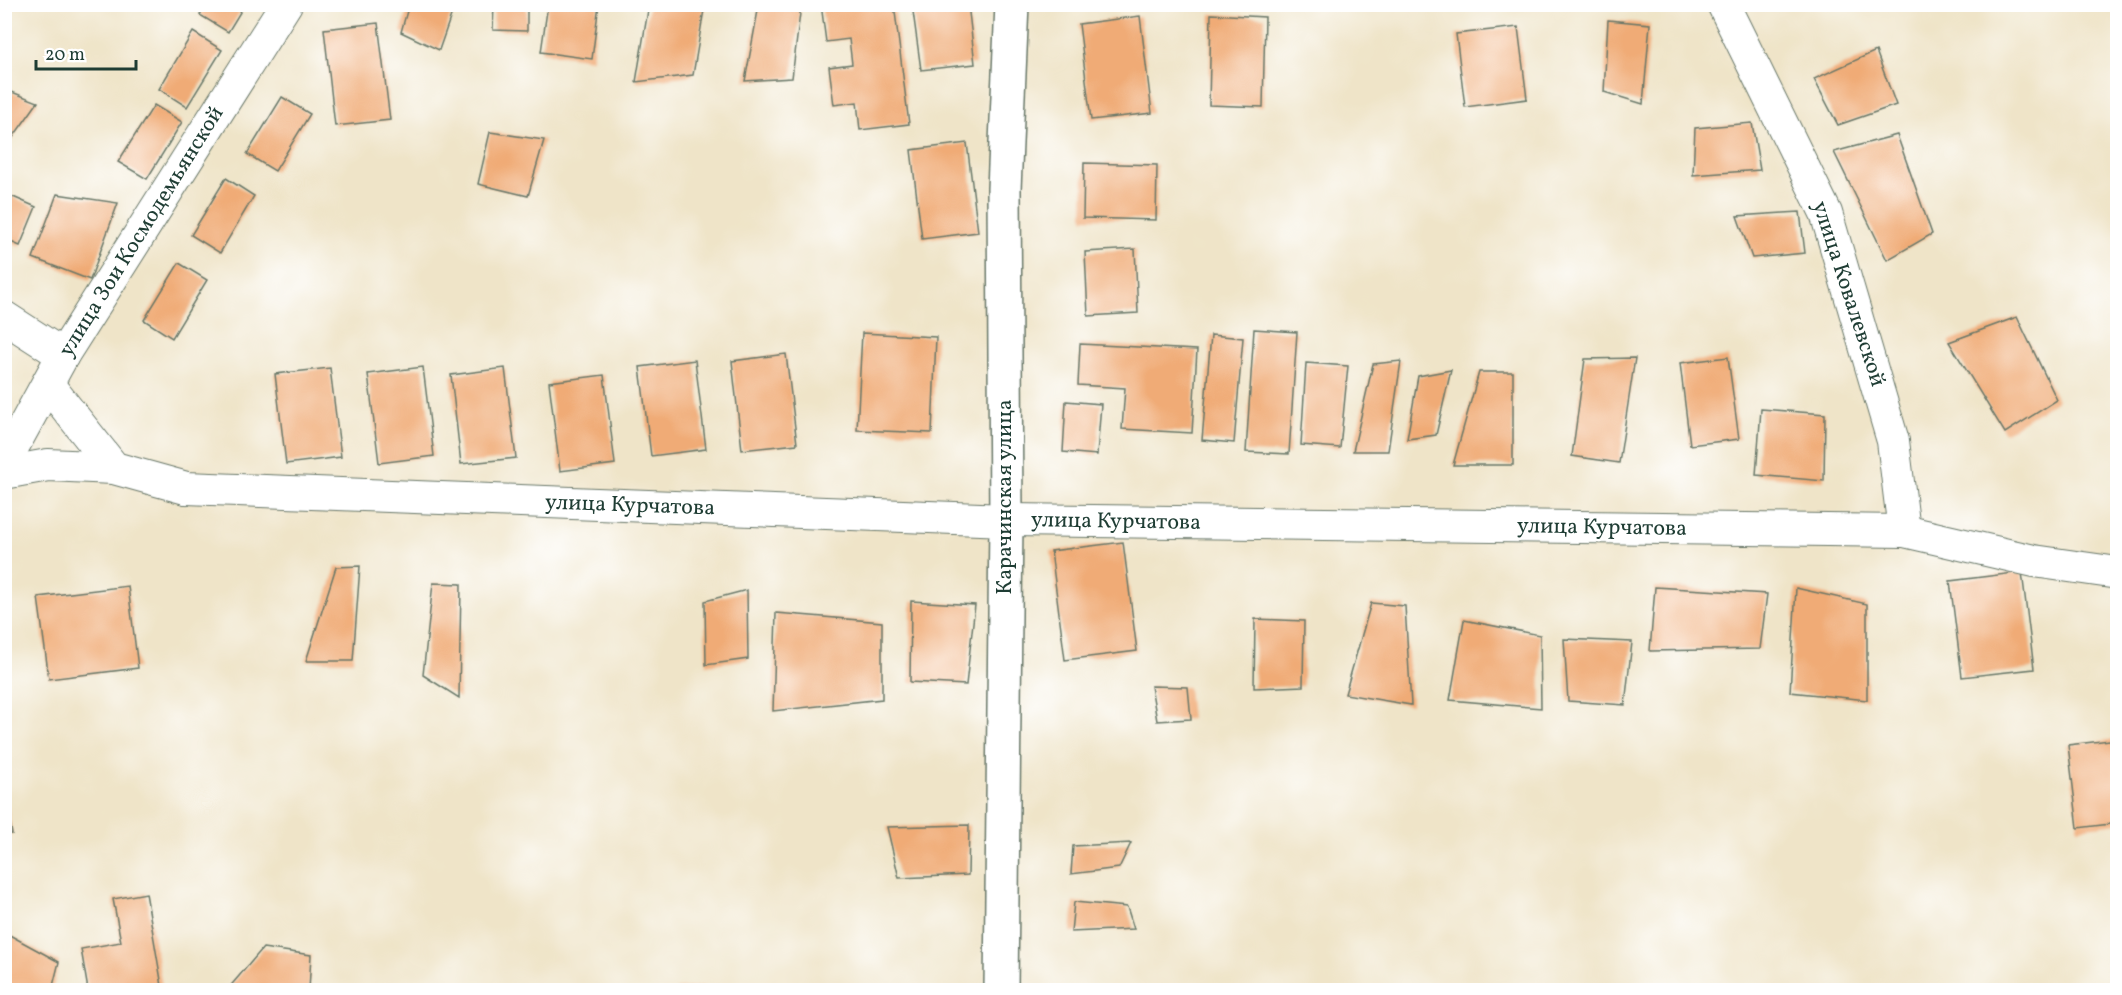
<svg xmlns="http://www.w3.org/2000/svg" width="2122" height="995" font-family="Vollkorn,serif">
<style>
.building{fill:#f0ab76}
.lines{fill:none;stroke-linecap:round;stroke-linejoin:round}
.street-casing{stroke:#687768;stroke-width:34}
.secondary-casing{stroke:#687768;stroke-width:36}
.street{stroke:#fff;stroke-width:32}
.secondary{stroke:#fff;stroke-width:33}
.labels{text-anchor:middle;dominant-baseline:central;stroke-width:4.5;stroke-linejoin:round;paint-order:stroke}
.street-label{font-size:22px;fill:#1f3d34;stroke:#fff}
</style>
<rect width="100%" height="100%" fill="#fff"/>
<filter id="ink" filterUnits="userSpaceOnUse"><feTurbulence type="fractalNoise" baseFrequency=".0167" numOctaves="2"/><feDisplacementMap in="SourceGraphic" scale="12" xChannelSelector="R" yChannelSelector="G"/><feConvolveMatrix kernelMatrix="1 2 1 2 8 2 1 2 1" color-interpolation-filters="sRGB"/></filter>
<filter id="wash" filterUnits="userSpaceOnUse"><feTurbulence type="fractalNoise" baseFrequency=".008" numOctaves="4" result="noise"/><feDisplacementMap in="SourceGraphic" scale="24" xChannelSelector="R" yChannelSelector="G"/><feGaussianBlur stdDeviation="1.35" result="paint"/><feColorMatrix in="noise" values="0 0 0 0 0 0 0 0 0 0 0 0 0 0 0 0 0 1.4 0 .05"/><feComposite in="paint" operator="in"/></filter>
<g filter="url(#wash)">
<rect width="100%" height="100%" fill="#efe4c8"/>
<g id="blocks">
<g class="building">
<polygon points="206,4 245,4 228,32 200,15"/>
<polygon points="409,4 455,4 439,50 401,32"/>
<polygon points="494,4 527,4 527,31 493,30"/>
<polygon points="548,4 599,4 592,59 541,52"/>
<polygon points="649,4 705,4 693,75 636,82"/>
<polygon points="821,4 894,4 909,124 860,130 857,102 834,105 829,67 852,64 849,39 826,42"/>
<polygon points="912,4 968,4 975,64 921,70"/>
<polygon points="759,5 801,5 792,78 745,81"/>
<polygon points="1211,14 1265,17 1263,107 1209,105"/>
<polygon points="1140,16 1152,113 1091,120 1079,24"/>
<polygon points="1608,20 1650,24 1643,104 1604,92"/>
<polygon points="378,23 390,120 335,126 324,29"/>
<polygon points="1518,27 1527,99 1465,107 1456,34"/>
<polygon points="193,32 222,50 187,107 159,89"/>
<polygon points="1876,51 1896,105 1838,125 1814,79"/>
<polygon points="4,89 38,102 4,150"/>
<polygon points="282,97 310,114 275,171 247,154"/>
<polygon points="154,105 182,122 147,179 118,162"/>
<polygon points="1752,123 1760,170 1693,175 1695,128"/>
<polygon points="490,132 544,140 528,196 478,184"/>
<polygon points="1897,135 1932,234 1887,260 1834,152"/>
<polygon points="967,143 978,232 922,239 911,150"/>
<polygon points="1084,163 1157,165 1156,220 1083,218"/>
<polygon points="226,178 254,196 220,253 191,235"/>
<polygon points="4,193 36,207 20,246 4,239"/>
<polygon points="57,194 118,203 90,280 33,258"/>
<polygon points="1800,212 1805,253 1752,258 1737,216"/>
<polygon points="1135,249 1138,313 1088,316 1085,252"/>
<polygon points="179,263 207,280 172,338 144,320"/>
<polygon points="2017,317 2057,400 2005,433 1949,342"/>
<polygon points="1254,329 1297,332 1289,454 1246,452"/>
<polygon points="862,333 936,337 932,433 857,430"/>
<polygon points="1211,335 1243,338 1234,443 1202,440"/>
<polygon points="1080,344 1197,350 1192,433 1122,429 1125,388 1078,385"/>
<polygon points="786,354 797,444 742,450 732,361"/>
<polygon points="1728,357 1739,439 1690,445 1680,363"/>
<polygon points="1635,358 1619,463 1572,456 1585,359"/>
<polygon points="695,360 706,449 651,456 640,367"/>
<polygon points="1401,361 1388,451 1353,451 1373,364"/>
<polygon points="1306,363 1348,366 1340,448 1301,445"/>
<polygon points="423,367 434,456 379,463 368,374"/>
<polygon points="330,368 341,457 286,464 275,374"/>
<polygon points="505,368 516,458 461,464 451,375"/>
<polygon points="1451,370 1436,435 1407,439 1418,376"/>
<polygon points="1479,372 1513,372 1513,465 1453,465"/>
<polygon points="604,375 615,464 560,471 549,382"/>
<polygon points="1066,401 1101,404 1097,455 1063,452"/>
<polygon points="1761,409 1825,414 1824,481 1756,475"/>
<polygon points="1123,542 1137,651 1065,660 1051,551"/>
<polygon points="360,566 353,661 306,661 336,567"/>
<polygon points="2022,572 2034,669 1962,677 1950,581"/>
<polygon points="433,583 461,584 459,698 423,675"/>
<polygon points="128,586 138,668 49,679 38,597"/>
<polygon points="1655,587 1767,594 1760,649 1650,651"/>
<polygon points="1796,588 1867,604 1867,700 1790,692"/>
<polygon points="747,590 748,659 706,665 705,601"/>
<polygon points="911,601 975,605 966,685 910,682"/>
<polygon points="1371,603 1405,606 1411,705 1345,694"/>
<polygon points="776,613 882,622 882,699 773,711"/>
<polygon points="1255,619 1304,621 1303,686 1254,688"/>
<polygon points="1464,620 1540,635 1541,708 1450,700"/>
<polygon points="1564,639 1632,642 1625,705 1568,701"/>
<polygon points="1151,686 1188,687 1191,719 1157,721"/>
<polygon points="2118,739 2118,823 2078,828 2068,745"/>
<polygon points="4,787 12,834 4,835"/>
<polygon points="969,825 968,875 899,878 887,827"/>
<polygon points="1131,843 1119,868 1071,874 1073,846"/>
<polygon points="146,893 162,986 133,990 88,990 81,949 121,942 113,899"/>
<polygon points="1074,902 1127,907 1134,929 1071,932"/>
<polygon points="4,932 59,962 52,990 4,990"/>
<polygon points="263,948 311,955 309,990 227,990"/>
<polygon points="853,986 909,986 910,990 854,990"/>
<polygon points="706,987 705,990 676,990 676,989"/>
</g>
</g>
</g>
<g filter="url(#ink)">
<use href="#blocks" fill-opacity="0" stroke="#687768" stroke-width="1.5"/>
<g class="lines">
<g class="street-casing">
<g id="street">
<polyline points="1723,4 1826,213 1893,441 1904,531"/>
<polyline points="4,317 63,355"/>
<polyline points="49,386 114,468 186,488 1006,520 1904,531 2034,561 2118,573"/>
<polyline points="4,463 63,355 286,4"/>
<polyline points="4,473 48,465 114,468"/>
</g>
</g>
<g class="secondary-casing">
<polyline id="secondary" points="1001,990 1006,520 1004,189 1012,4"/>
</g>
<use href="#street" class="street"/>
<use href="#secondary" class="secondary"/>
</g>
</g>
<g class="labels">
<g class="street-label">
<text transform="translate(142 232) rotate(-58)">улица Зои Космодемьянской</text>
<text transform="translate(1848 294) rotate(72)">улица Ковалевской</text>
<text transform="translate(1005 497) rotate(-90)">Карачинская улица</text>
<text transform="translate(630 506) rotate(2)">улица Курчатова</text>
<text transform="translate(1116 522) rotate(1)">улица Курчатова</text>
<text transform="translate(1602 528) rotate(1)">улица Курчатова</text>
</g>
</g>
<rect width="2122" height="995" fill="none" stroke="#fff" stroke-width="24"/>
<path d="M36 60v9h100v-9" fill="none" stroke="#1f3d34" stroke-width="3"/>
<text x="45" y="60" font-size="18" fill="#1f3d34" stroke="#ffffff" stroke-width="4.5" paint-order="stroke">20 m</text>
</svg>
